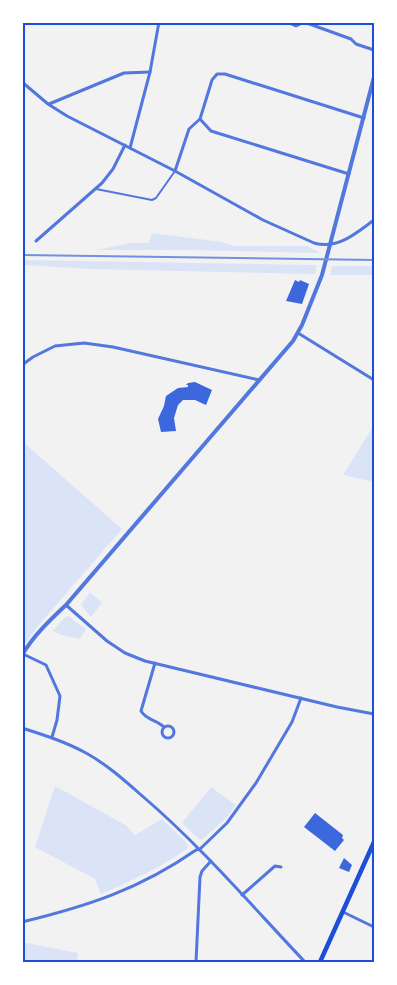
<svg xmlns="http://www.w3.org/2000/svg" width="397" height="985" font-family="Quicksand,sans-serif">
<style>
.green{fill:#dbe4f7}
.building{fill:#3d67dc}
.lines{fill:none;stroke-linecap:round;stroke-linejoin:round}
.service{stroke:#5277de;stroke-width:2}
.minor{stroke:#5277de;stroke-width:3}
.tertiary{stroke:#5277de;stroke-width:4}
.secondary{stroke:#1d4ed8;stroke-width:4.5}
.rail{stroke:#7290e2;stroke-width:2}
.neatline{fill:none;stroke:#1d4ed8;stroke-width:2}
</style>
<rect width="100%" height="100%" fill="#f2f2f2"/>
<g class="green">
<polygon points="152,233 222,242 233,246 307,246 320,253 187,250 97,250 130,243 149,243"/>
<polygon points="22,260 317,265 315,274 90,269 23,265"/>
<polygon points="332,266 374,266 374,275 330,275"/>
<polygon points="374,425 374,482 343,475"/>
<polygon points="23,442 122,529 38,626 23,647"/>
<polygon points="90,592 102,603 91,617 81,605"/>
<polygon points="68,616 86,629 80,639 62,635 53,631 64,618"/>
<path d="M 55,786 L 127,826 L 135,835 L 162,819 L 187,843 L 188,848 C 161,867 132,881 101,894 L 95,879 L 35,847 Z"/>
<polygon points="211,787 236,805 227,817 203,839 199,839 182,823"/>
<polygon points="22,942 78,953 77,961 88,962 23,962"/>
</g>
<g class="building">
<polygon points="295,280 299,282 300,280 309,284 302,304 286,301"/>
<polygon points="195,382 212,390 206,405 195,400 183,400 178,405 174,418 176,431 161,432 158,419 164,406 166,396 178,388 188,387 188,385 186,385 188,383"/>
<polygon points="315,813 343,835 342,838 344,840 335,851 304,827"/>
<polygon points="344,858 352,865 349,872 339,868"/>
</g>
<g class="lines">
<polyline class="service" points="96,189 152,200 156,198 175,171"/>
<g class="minor">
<polyline points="287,22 296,26 304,22"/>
<polyline points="304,22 351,39 356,44 374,50"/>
<path d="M 22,82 L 48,104 L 67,116 L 175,171 L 263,220 L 314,243 C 338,250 356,233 374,220"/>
<polyline points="49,104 124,73 150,72"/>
<polyline points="200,119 211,131 349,174"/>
<polyline points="130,148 150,72 159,22"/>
<polyline points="175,171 189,129 200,119 212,80 217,74 225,74 364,118"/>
<polyline points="36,241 102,183 113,169 125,145"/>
<polyline points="298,333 374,380"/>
<polyline points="22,365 33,357 55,346 84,343 113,347 259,380"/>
<polyline points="66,605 107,641 125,653 145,661 337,707 374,714"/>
<polyline points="23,654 46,665 60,696 57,720 52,737"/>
<path d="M 155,663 L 141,711 C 146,720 157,720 164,727"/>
<circle cx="168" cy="732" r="6"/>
<path d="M 22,728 C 44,735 66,742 86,753 C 106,764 123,779 140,794 C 200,845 251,905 305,962"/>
<polyline points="242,895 275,866 281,867"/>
<polyline points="343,912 374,927"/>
<path d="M 22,922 C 88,906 140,889 196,850 L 200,849 L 227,823 L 256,783 L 292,722 L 301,698"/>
<polyline points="196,962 200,877 202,871 211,861"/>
</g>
<path class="tertiary" d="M 22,655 C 34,635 50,620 66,605 L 293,341 L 302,325 L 322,275 L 374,77"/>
<polyline class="secondary" points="320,962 374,842"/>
<polyline class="rail" points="22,255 374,260"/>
</g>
<rect width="397" height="985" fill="none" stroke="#ffffff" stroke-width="48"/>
<rect x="24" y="24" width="349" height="937" class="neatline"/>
</svg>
